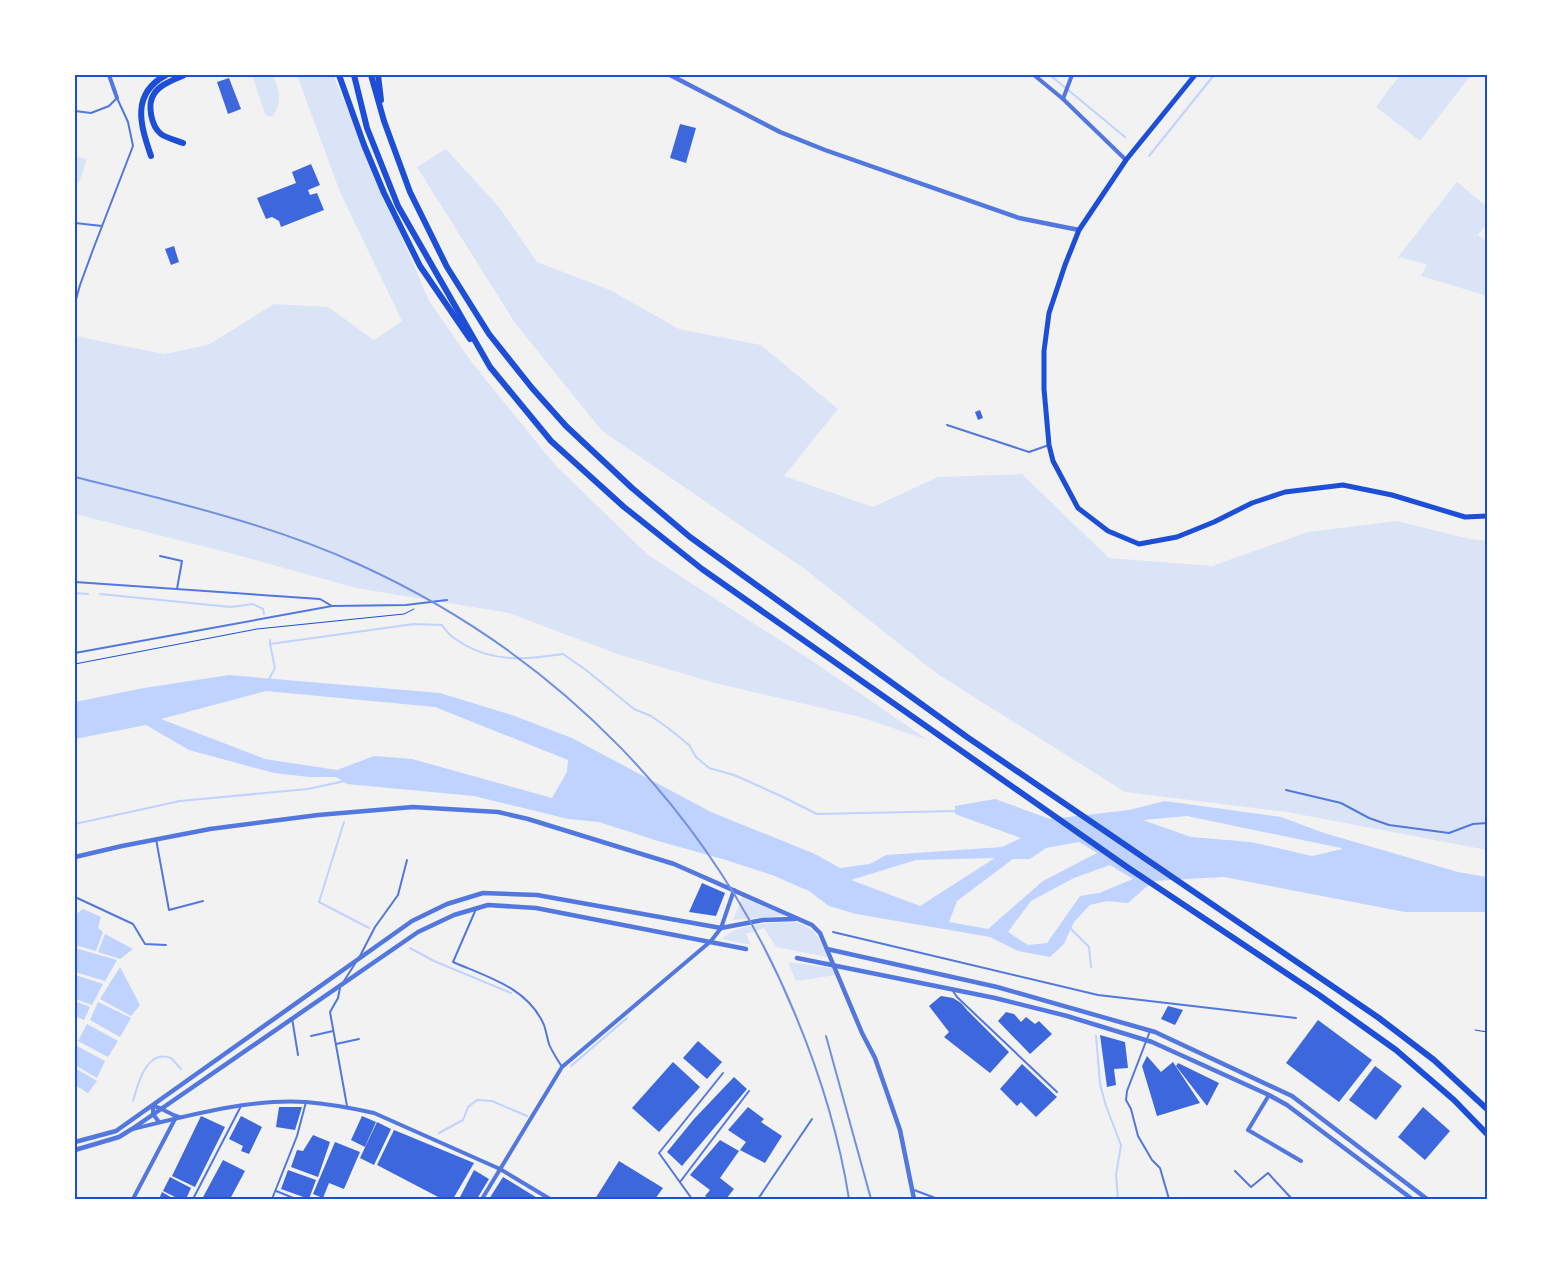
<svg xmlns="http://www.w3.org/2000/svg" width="1562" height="1274" font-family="Spectral,serif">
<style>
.green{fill:#dbe4f7}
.water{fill:#bfd3fe;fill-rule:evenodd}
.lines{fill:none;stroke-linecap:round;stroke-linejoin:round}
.stream{stroke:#bfd3fe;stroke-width:2}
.building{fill:#3d67dc}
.path{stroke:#1d4ed8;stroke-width:1}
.service{stroke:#5277de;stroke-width:2}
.minor{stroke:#5277de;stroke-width:4}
.tertiary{stroke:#5277de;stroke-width:4.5}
.secondary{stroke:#1d4ed8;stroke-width:5}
.motorway{stroke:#1d4ed8;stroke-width:6}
.rail{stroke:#7290e2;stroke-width:2}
.neatline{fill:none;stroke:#1d4ed8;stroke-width:2}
</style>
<rect width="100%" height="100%" fill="#f2f2f2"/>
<g class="green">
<path d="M 252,75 L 272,75 C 280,88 282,103 273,116 L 269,117 L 265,114 Z"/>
<polygon points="294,75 333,75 429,301 473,364 556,466 648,555 725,605 808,658 928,740 860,717 715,683 620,655 509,613 356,588 230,553 75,514 75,336 164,354 208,345 274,304 328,307 374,340 402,321 340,192 298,78"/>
<polygon points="1400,75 1471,75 1420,141 1376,107"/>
<polygon points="446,149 499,207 537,262 610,290 679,329 761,345 838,409 784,476 873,507 938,477 1022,474 1109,558 1212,566 1308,532 1397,521 1470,539 1487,541 1487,850 1287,812 1125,792 936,673 806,570 602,431 515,323 417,167"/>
<polygon points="75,156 87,159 79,183 75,182"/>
<polygon points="1457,182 1487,207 1487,224 1478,235 1487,243 1487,296 1421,276 1427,264 1398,257"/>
<polygon points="742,897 786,916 733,920"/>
<path d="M 797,922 C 817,931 819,937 827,957 L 776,947 L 764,928 L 746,934 L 751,945 L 722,939 C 738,922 774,923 797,922 Z"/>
<polygon points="788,962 832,968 836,975 796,981"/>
</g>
<g class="water">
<path d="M 229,675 L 440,693 L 512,715 L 572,738 L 711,812 L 815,854 L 840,868 L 870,864 L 886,855 L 1002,847 L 1021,838 L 955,814 L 955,806 L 995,799 L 1050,819 L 1129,810 L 1165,801 L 1281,817 L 1324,833 L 1458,872 L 1487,877 L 1487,912 L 1405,912 L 1224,877 L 1153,881 L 1128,903 L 1107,901 L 1090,905 L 1074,922 L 1064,944 L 1050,957 L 1018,951 L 990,937 L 856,914 L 829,906 L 809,891 L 772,875 L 726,860 L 658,841 L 599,822 L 568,819 L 474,796 L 347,784 L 336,777 L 309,777 L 274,773 L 189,750 L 146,725 L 75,739 L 75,702 L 144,688 ZM 266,691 L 435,707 L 568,760 L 567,772 L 552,798 L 412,759 L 374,756 L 337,770 L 265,759 L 161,719 ZM 1187,816 L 1341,848 L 1342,849 L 1312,856 L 1251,842 L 1191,837 L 1143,820 ZM 1079,842 L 1097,853 L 1043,881 L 988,929 L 949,922 L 957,901 L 1013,859 L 1030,859 L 1046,848 ZM 995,858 L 920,906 L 851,880 L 916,860 ZM 1110,865 L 1133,879 L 1099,893 L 1080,896 L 1047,943 L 1028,945 L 1008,932 L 1031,901 L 1074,878 Z"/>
<polygon points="83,909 101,917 98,928 103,932 96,951 75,945 75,915"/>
<polygon points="105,934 133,949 120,959 98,952"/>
<polygon points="75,948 117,960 105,981 75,972"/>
<polygon points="120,967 140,1005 131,1016 100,999"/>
<polygon points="75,975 103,984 92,1005 75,999"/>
<polygon points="75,1001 90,1007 84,1020 75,1016"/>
<polygon points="98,1002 131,1018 120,1037 90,1020"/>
<polygon points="87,1024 118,1041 108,1057 78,1041"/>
<polygon points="75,1045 105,1061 97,1078 75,1065"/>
<polygon points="75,1068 97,1081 88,1093 75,1085"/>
</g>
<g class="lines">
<g class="stream">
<polyline points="1050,75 1125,137"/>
<polyline points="1149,156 1214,75"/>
<polyline points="75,593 88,594"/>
<polyline points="100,594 231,607 253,604 263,609 264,614"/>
<path d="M 270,640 L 270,644 L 414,624 L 442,625 C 449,636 454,638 465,645 C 496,663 530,659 563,654 L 586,670 L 634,709 L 651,716 L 668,728 L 689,745 L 696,757 L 709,768 L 734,775 L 783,797 L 817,814 L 956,811"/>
<polyline points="269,679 275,668 270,644"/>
<polyline points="344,822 319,902 369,928"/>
<polyline points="75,824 180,801 308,789 345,781"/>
<polyline points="1071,929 1089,947 1091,967"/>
<polyline points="410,948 434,961 511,993"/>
<polyline points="1096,1036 1100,1084 1106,1106 1121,1145 1116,1175 1118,1199"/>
<polyline points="571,1066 627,1018"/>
<path d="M 133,1101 C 137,1088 143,1061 159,1057 C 163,1056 168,1057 171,1058 L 181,1069"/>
<polyline points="439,1133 463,1120 468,1107 477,1100 492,1101 527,1116"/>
</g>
</g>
<g class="building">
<polygon points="229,78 241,109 228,114 217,82"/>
<polygon points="680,124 696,128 686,163 670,158"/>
<polygon points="311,164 320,185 308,190 310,195 317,193 324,210 281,227 279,221 272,217 266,219 257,198 296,183 292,172"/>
<polygon points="174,246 179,262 171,265 165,249"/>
<polygon points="980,410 983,418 978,420 975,412"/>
<polygon points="702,883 725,893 716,916 689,912"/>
<polygon points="941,996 953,998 961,1003 967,1010 1009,1052 990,1073 944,1037 949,1032 929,1006"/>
<polygon points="1168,1006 1183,1010 1175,1025 1161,1019"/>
<polygon points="1006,1012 1014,1014 1021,1022 1026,1017 1035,1024 1039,1021 1052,1034 1030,1054 998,1021"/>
<polygon points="1318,1020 1372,1060 1339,1102 1286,1063"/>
<polygon points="1100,1035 1125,1042 1128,1068 1114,1069 1116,1085 1107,1087"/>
<polygon points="698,1041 722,1062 707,1079 683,1058"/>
<polygon points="1147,1056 1161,1072 1173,1062 1200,1103 1157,1116 1142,1066"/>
<polygon points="673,1062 700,1087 659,1132 632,1108"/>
<polygon points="1178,1063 1219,1083 1207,1106 1176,1066"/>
<polygon points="1022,1064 1057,1097 1036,1117 1021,1102 1017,1106 1000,1089"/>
<polygon points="1375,1066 1402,1086 1376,1120 1349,1100"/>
<polygon points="734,1077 747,1089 682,1166 667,1152 694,1119"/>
<polygon points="279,1107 302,1107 295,1130 276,1127"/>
<polygon points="748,1107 764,1119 761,1122 782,1136 765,1163 740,1150 746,1142 728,1130"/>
<polygon points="1423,1107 1450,1131 1425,1160 1398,1137"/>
<polygon points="201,1116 225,1127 195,1187 172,1176"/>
<polygon points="241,1116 262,1127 249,1154 241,1151 243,1146 229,1139"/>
<polygon points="362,1116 376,1122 365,1147 351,1140"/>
<polygon points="377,1122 391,1129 374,1165 360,1158"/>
<polygon points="394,1130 474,1163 453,1199 442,1199 377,1165"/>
<polygon points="313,1135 330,1142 318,1177 291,1167 297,1150 303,1151"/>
<polygon points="720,1140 739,1151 720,1178 734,1189 726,1199 709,1199 705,1196 710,1190 690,1175"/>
<polygon points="335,1142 360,1152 344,1189 329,1183 323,1198 313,1194"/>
<polygon points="223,1160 245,1171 230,1199 202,1199"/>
<polygon points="619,1161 663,1188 655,1199 595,1199"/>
<polygon points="288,1170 316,1180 309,1199 281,1189"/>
<polygon points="474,1170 489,1179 477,1199 459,1199"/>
<polygon points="170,1177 191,1188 186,1199 179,1199 163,1191"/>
<polygon points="503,1177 539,1199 489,1199"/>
<polygon points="162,1192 174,1199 159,1199"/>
</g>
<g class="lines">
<g class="path">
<polyline points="75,664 257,629 404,614 414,609"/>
<polyline points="1475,1030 1487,1032"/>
</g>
<g class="service">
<polyline points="75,111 91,113 109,106 117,98 128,122 133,146 94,247 80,285 75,303"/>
<polyline points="75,223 102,226"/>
<polyline points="947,425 1029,452 1049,445"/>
<polyline points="160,556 182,561 177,589"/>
<polyline points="75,582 320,599 332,606"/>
<polyline points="75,653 332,606 406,605 447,600"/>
<polyline points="1286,790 1341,803 1369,818 1389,825 1449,833 1473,824 1487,823"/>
<polyline points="156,839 169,910 203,901"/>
<polyline points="75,897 133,924 145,944 166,945"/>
<path d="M 476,909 L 453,962 C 488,977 528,988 544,1025 C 546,1031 547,1037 549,1044 C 552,1052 558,1060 562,1067"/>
<polyline points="833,932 1098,995 1296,1018"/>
<polyline points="360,956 375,927 398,895 407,860"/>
<polyline points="344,981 356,962"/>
<polyline points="340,988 338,998 330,1012 347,1106"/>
<polyline points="953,991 957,997 1057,1092"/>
<polyline points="292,1018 298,1055"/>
<polyline points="1150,1031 1127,1091 1126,1100 1131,1109 1138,1136 1152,1160 1160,1168 1169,1199"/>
<polyline points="311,1036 333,1031"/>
<polyline points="336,1044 359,1039"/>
<polyline points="1235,1171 1251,1187 1268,1173 1292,1199"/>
<polyline points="680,1182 749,1091"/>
<polyline points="914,1190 938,1199"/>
<polyline points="276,1191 296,1199"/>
<polyline points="193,1199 241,1106"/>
<polyline points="272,1199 297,1136 306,1102"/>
<polyline points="692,1199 659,1153 723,1073"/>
<polyline points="758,1199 812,1119"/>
</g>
<g class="minor">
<polyline points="109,75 117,98"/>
<polyline points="1034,75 1063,99 1126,160"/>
<polyline points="1063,99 1072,75"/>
<polyline points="1269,1095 1248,1130 1301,1161"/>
<path d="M 159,1122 L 153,1114 L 153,1106 C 163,1108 169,1114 179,1117"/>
<path d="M 133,1129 C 186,1116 252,1098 306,1102 C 329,1104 352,1108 374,1113 L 500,1169 L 550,1199"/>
<polyline points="133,1199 175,1119"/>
<polyline points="482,1199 562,1067 711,941 721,928 734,890"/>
</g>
<g class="tertiary">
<polyline points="670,75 780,132 825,150 1019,218 1079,230"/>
<polyline points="75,857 122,846 210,829 318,815 413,807 498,812 528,819 674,864 812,925 820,933 862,1033 875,1058 900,1130 914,1199"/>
<polyline points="827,949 997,987 1155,1032 1292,1096 1427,1199"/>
<polyline points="797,958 995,998 1067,1016 1152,1042 1269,1095 1287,1105 1412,1199"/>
<polyline points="75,1142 116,1131 412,921 447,904 483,893 537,895 721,928 763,920 795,919"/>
<polyline points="75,1150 119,1137 132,1129 418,932 454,915 488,905 536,908 746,949"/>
</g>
<polyline class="secondary" points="1195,75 1126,160 1079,230 1065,265 1049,313 1044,351 1044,389 1049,445 1053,461 1078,508 1108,531 1139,544 1177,537 1214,522 1252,503 1285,492 1343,485 1392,495 1465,517 1487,516"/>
<g class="motorway">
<polyline points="339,75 364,145 384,193 420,266 470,339"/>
<polyline points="354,75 367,128 398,206 490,367 551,441 624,507 702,569 1127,867 1319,995 1396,1050 1454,1100 1487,1134"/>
<polyline points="371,75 384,121 410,192 447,267 489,334 532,388 566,426 632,488 690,537 967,737 1379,1018 1434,1060 1487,1109"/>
<polyline points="378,75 381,100"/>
<path d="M 183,143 C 176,140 166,138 161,134 C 151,126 147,104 154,94 C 160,84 174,80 184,75"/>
<path d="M 151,156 C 140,124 131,94 166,75"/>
</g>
<g class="rail">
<path d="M 75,477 C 170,501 268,523 358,564 C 557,654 711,811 795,1014 C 820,1074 839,1135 849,1199"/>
<polyline points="826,1036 871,1199"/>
</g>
</g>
<rect width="1562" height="1274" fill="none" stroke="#ffffff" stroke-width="152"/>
<rect x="76" y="76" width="1410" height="1122" class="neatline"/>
</svg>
